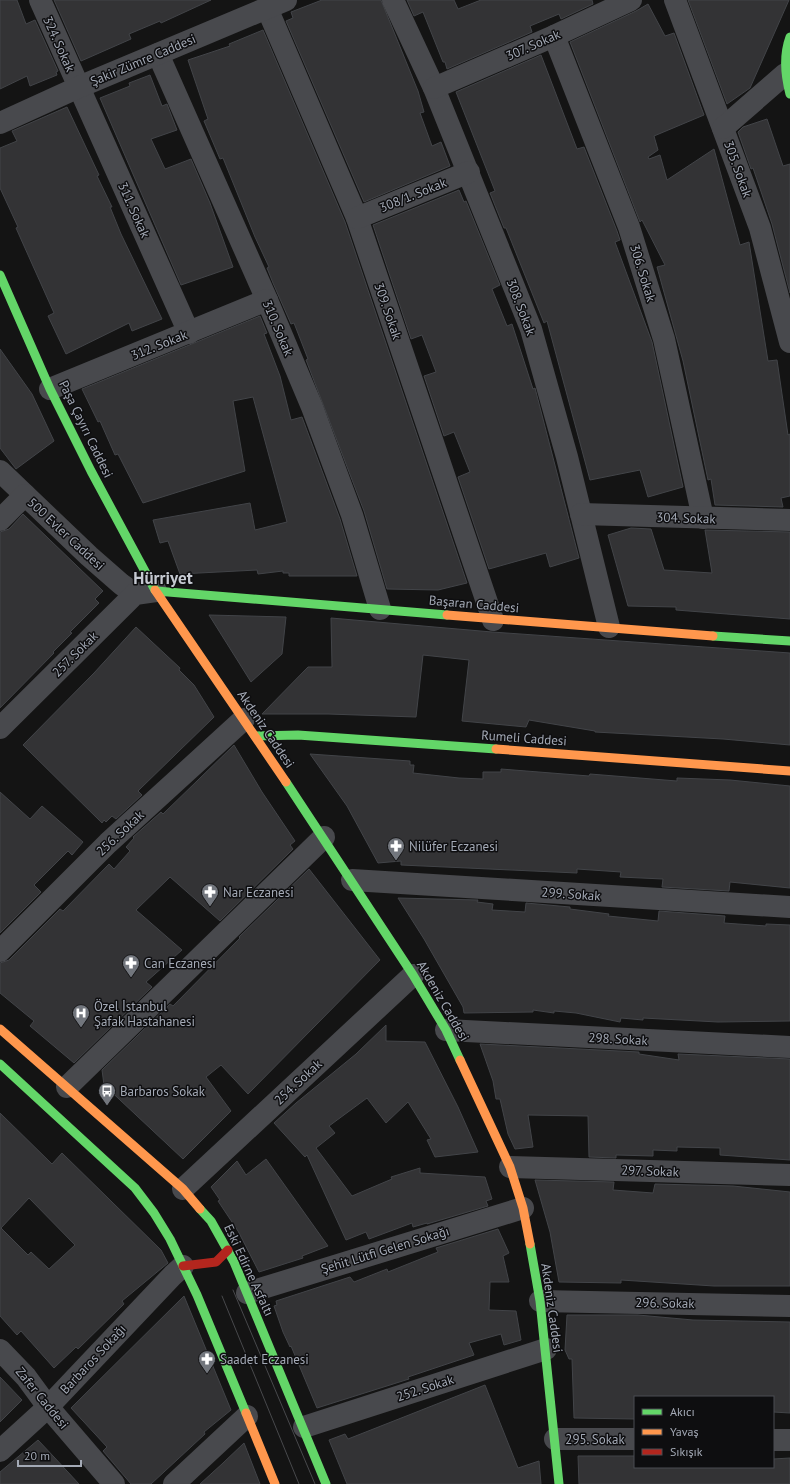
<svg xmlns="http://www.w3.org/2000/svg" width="790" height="1484" font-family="'PT Sans',sans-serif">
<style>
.building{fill:#333335;stroke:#424448;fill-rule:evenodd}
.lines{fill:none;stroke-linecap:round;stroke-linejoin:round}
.street{stroke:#48494d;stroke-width:22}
.fast{stroke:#63d668;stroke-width:9}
.slow{stroke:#ff974d;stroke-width:9}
.jam{stroke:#b3261e;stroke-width:9}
.tram{stroke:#48494c;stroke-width:1}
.labels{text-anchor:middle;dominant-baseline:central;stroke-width:3;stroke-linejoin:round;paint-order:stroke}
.street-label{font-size:13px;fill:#a4aab6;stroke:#0e0e10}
.poi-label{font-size:13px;fill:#a4aab6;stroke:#0e0e10;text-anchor:start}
.district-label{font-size:17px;font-weight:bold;fill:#c5c9d1;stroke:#0e0e10}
</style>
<rect width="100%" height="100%" fill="#141414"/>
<g class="building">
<polygon points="0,0 17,0 26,24 35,20 58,71 56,72 57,75 30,86 27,76 0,89"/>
<polygon points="54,0 211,0 161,23 160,21 129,34 131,39 81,61"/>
<polygon points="322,0 381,0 418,91 424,112 420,113 432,146 441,142 450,166 364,202 286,21 293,18 291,12"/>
<polygon points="407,0 454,0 458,9 481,0 592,0 593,4 561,19 559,14 530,26 532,32 447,69 445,62 443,62 423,12 414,16"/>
<polygon points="688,0 789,0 750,88 727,104"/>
<polygon points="648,4 665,36 674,33 704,115 654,136 658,150 648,157 649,159 660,155 667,180 714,149 740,245 749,242 768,361 777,360 788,435 790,434 790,496 781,498 783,507 715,505 711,479 708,480 683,361 657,267 665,265 642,220 640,222 570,42 636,11"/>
<polygon points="263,30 345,222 467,583 438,590 387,589 364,511 306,360 308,359 294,323 291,324 273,283 267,268 269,267 255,237 223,158 220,159 204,121 208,119 188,60 230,46 229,44"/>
<polygon points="541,55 577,149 584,147 617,231 620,240 615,242 652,342 683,487 648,497 640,470 590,480 547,321 544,323 506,228 504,228 490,193 495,191 456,92"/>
<polygon points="150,75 162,106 167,104 177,130 151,139 165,169 191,159 210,203 233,267 181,285 100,98 130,86 129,83"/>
<polygon points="67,107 99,175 97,176 112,207 110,207 121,234 162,319 132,331 129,323 66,354 48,316 54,313 16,228 18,227 0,188 0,148 17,141 12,131"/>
<polygon points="767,119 783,166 790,164 790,293 772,224 753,168 751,169 738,132 743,127"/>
<polygon points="459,190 464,202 466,201 500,285 492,289 507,326 512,324 533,389 535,388 579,558 550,567 546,553 489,569 458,477 470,472 454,432 444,436 424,376 436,372 422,335 411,339 373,225"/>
<polygon points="260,316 267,333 264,334 280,376 291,420 302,417 340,519 357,576 289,576 289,573 283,573 283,571 258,574 257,570 180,574 168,541 160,543 153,520 250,503 255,530 287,522 253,397 233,401 245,471 143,503 118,454 115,455 100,421 98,422 82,389"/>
<polygon points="0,349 32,394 54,441 16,469 0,448"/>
<polygon points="23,514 103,591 95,599 99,603 70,632 72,633 53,652 54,653 0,708 0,532 9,529"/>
<polygon points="631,528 651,529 664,570 712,573 705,530 790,532 790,619 676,610 676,607 628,606 608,535"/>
<polygon points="209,615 286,617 282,654 251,682"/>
<polygon points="331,618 492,632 790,653 790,745 723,739 595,732 595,731 529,720 526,727 462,721 469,660 423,655 416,717 328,714 262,714 308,667 332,667"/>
<polygon points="136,627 180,668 179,670 194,685 214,717 140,789 138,791 142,795 116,819 112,816 106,822 104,820 102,823 23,745 94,673"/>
<polygon points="234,745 262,792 295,841 290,845 293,849 220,921 170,877 136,910 182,950 146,982 152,987 74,1063 30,1026 34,1021 0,993 0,963 9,960 60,909 63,911 64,910 109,864 114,869 130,851 126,847 134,838 133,837 161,812 163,814"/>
<polygon points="310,754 410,761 410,765 414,765 413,773 459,778 483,779 483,772 501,772 501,769 589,776 590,774 677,781 677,778 730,780 790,786 790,888 730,882 729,891 662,887 663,879 620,877 621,872 577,869 577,873 401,865 401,861 378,863 347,806"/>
<polygon points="0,792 30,819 42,806 83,842 72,855 68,851 34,885 41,892 0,933"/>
<polygon points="309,869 380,960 248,1094 221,1065 206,1077 231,1111 183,1159 104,1085 102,1070 170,1004 173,1006 240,938 239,937"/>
<polygon points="398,898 478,900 477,902 493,904 492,910 525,912 526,903 570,907 570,909 609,914 608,916 658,921 659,911 725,916 724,923 766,926 766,924 790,925 790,1021 718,1022 643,1018 643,1020 621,1018 620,1022 576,1013 554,1011 554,1013 533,1010 533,1012 464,1013 463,1007 424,939"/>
<polygon points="386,1025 386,1041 425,1042 458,1107 478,1152 435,1157 427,1140 431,1139 408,1102 386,1123 367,1098 329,1126 335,1133 316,1148 352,1196 392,1179 391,1177 420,1168 420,1173 485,1177 492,1199 486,1201 488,1206 427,1224 427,1223 413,1227 412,1223 369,1239 366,1232 346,1240 307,1155 305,1157 274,1123 296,1103 356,1054"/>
<polygon points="480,1044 639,1052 639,1054 679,1060 678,1054 790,1059 790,1160 720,1155 720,1148 677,1147 677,1151 653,1150 653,1156 616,1155 616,1158 589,1157 588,1116 528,1115 533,1147 515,1149 508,1134 500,1099 496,1099 493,1081"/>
<path d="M 0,1113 L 52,1164 L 62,1153 L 161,1250 L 168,1263 L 122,1301 L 124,1304 L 78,1349 L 76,1347 L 54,1368 L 21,1331 L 17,1335 L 0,1316 ZM 29,1198 L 75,1245 L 49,1269 L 31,1252 L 28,1255 L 1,1228 Z"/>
<polygon points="266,1159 328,1246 302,1256 303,1258 259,1272 238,1231 218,1201 220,1200 211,1187 237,1161 246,1175"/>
<polygon points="535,1180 614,1182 613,1190 653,1193 655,1184 733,1186 790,1192 790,1286 714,1286 621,1280 621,1283 559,1282 550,1232"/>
<polygon points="498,1229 509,1253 503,1256 509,1282 490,1282 489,1310 516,1311 521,1340 504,1345 501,1334 469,1343 474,1355 408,1377 409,1379 317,1408 291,1346 290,1347 283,1332 274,1306 277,1305 276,1301 350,1277 354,1282 387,1269 388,1272 438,1252 436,1248"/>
<polygon points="184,1296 231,1410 204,1432 205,1434 151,1484 131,1484 103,1451 107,1447 71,1408"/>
<polygon points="567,1315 638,1315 693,1320 790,1322 790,1413 773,1412 773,1397 635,1397 635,1419 574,1418 572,1359 569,1359 565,1350"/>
<polygon points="0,1377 22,1400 0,1422"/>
<polygon points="485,1385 518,1468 539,1461 541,1484 347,1484 329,1440 345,1434 348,1439"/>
<polygon points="38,1440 54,1457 79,1484 0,1484 0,1472"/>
<polygon points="244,1443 260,1484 200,1484 223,1463"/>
<polygon points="578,1456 635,1456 635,1467 773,1467 773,1459 790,1458 790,1484 579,1484"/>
</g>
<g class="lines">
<g class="street">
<polyline points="40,0 189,333"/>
<polyline points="393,0 434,88 531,329 567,457 609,627"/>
<polyline points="675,0 760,228 790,342"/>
<polyline points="267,8 357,218 493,620"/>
<polyline points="554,36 629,227 664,339 703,518"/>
<polyline points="158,54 267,300 312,407 352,515 380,609"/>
<polyline points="434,88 554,36 631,0"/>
<polyline points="0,123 79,87 286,0"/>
<polyline points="723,128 785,74"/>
<polyline points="357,218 469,172"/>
<polyline points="50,389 267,300"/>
<polyline points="0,471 89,556 121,584 135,594"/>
<polyline points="581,514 790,520"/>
<polyline points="0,520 25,495"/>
<polyline points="0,728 135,594 156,591"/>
<polyline points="352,880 790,907"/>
<polyline points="0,951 108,843 244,719"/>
<polyline points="446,1030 790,1047"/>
<polyline points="67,1087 324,837"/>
<polyline points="510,1167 790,1175"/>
<polyline points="183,1189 413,975"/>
<polyline points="247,1293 523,1208"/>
<polyline points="540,1301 790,1306"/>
<polyline points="0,1350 26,1377 48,1407 114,1484"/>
<polyline points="304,1427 546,1349"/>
<polyline points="555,1439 635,1439"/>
<polyline points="773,1440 790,1440"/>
<polyline points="0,1451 48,1407 173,1275 183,1266"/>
<polyline points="174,1484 247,1416"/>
</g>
<g class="fast">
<path d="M 790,37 C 783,56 785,75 790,94"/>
<polyline points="0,275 50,389 91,471 155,590"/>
<polyline points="156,591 447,615"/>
<polyline points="713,636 790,641"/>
<polyline points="255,736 298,735 496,749"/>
<polyline points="286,782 413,975 446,1030 460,1060"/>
<polyline points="0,1064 135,1188 154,1213 170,1239 197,1295 246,1413"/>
<polyline points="200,1209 211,1221 234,1262 326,1484"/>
<polyline points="530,1244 540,1301 559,1484"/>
</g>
<g class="slow">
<polyline points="155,590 286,782"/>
<polyline points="447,615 713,636"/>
<polyline points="496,749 790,771"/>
<polyline points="0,1029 183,1189 200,1209"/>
<polyline points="460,1060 510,1167 523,1208 530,1244"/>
<polyline points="246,1413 275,1484"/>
</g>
<polyline class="jam" points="183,1266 216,1262 228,1250"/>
<g class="tram">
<polyline points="233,1290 315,1484"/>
<polyline points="222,1296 299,1484"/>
</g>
</g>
<defs>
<g id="pharmacy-pin" transform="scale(0.9)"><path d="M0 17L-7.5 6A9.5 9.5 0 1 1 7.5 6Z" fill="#72767d" stroke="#0e0e10"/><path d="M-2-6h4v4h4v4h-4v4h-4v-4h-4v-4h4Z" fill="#fff"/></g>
<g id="hospital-pin" transform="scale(0.9)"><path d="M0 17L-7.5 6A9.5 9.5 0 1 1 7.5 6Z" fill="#72767d" stroke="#0e0e10"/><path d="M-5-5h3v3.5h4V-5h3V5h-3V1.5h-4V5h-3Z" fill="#fff"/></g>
<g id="bus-pin" transform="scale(0.9)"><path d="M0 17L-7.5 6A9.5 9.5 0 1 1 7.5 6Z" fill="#72767d" stroke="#0e0e10"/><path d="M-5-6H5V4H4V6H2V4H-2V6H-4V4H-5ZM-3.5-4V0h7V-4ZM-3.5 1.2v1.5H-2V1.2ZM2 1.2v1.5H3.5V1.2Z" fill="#fff"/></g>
</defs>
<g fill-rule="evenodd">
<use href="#pharmacy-pin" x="396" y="846"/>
<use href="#pharmacy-pin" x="210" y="892"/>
<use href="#pharmacy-pin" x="131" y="963"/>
<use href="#hospital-pin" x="81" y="1013"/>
<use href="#bus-pin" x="107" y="1091"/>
<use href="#pharmacy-pin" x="207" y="1359"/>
</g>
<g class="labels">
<g class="street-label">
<text transform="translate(59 44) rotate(66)">324. Sokak</text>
<text transform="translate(533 45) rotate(-24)">307. Sokak</text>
<text transform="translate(143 60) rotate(-23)">Şakir Zümre Caddesi</text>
<text transform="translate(738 169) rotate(70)">305. Sokak</text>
<text transform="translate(413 195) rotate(-22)">308/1. Sokak</text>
<text transform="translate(134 210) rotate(66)">311. Sokak</text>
<text transform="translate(643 273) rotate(73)">306. Sokak</text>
<text transform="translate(521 307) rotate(69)">308. Sokak</text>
<text transform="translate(388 311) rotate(71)">309. Sokak</text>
<text transform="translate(278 328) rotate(67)">310. Sokak</text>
<text transform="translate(159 345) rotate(-22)">312. Sokak</text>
<text transform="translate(86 429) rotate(64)">Paşa Çayırı Caddesi</text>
<text transform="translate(686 518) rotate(2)">304. Sokak</text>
<text transform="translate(66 534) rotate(43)">500 Evler Caddesi</text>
<text transform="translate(474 604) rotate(5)">Başaran Caddesi</text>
<text transform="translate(75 654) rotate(-45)">257. Sokak</text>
<text transform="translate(266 729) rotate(56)">Akdeniz Caddesi</text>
<text transform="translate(524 738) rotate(4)">Rumeli Caddesi</text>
<text transform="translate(120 833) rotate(-43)">256. Sokak</text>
<text transform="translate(571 894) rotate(4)">299. Sokak</text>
<text transform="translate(443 1001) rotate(60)">Akdeniz Caddesi</text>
<text transform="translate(618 1039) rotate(3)">298. Sokak</text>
<text transform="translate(298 1082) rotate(-43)">254. Sokak</text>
<text transform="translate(650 1171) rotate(2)">297. Sokak</text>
<text transform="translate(385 1250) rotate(-17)">Şehit Lütfi Gelen Sokağı</text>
<text transform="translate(249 1270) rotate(65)">Eski Edirne Asfaltı</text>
<text transform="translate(665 1303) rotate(1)">296. Sokak</text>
<text transform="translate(552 1308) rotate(82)">Akdeniz Caddesi</text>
<text transform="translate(93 1359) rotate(-47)">Barbaros Sokağı</text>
<text transform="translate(425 1388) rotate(-18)">252. Sokak</text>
<text transform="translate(42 1398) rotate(51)">Zafer Caddesi</text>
<text x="595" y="1439">295. Sokak</text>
</g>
<g class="poi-label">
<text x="409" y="846">Nilüfer Eczanesi</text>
<text x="223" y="892">Nar Eczanesi</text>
<text x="144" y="963">Can Eczanesi</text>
<text x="94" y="1006">Özel İstanbul<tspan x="94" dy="15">Şafak Hastahanesi</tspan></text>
<text x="120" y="1091">Barbaros Sokak</text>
<text x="220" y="1359">Saadet Eczanesi</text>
</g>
<g class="district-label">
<text x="163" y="578">Hürriyet</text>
</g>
</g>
<rect x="634" y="1396" width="140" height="72" fill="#0e0e10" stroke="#4a4c52"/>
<rect x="642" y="1409" width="20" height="6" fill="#63d668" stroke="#4a4c52"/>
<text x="670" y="1416" font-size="12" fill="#a4aab6">Akıcı</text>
<rect x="642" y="1429" width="20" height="6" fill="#ff974d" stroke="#4a4c52"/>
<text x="670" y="1436" font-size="12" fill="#a4aab6">Yavaş</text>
<rect x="642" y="1449" width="20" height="6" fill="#b3261e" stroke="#4a4c52"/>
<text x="670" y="1456" font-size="12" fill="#a4aab6">Sıkışık</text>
<path d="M18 1460v6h63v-6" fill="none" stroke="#a4aab6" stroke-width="2"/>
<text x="24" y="1460" font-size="12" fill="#a4aab6" stroke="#0e0e10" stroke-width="3" paint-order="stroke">20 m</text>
</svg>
